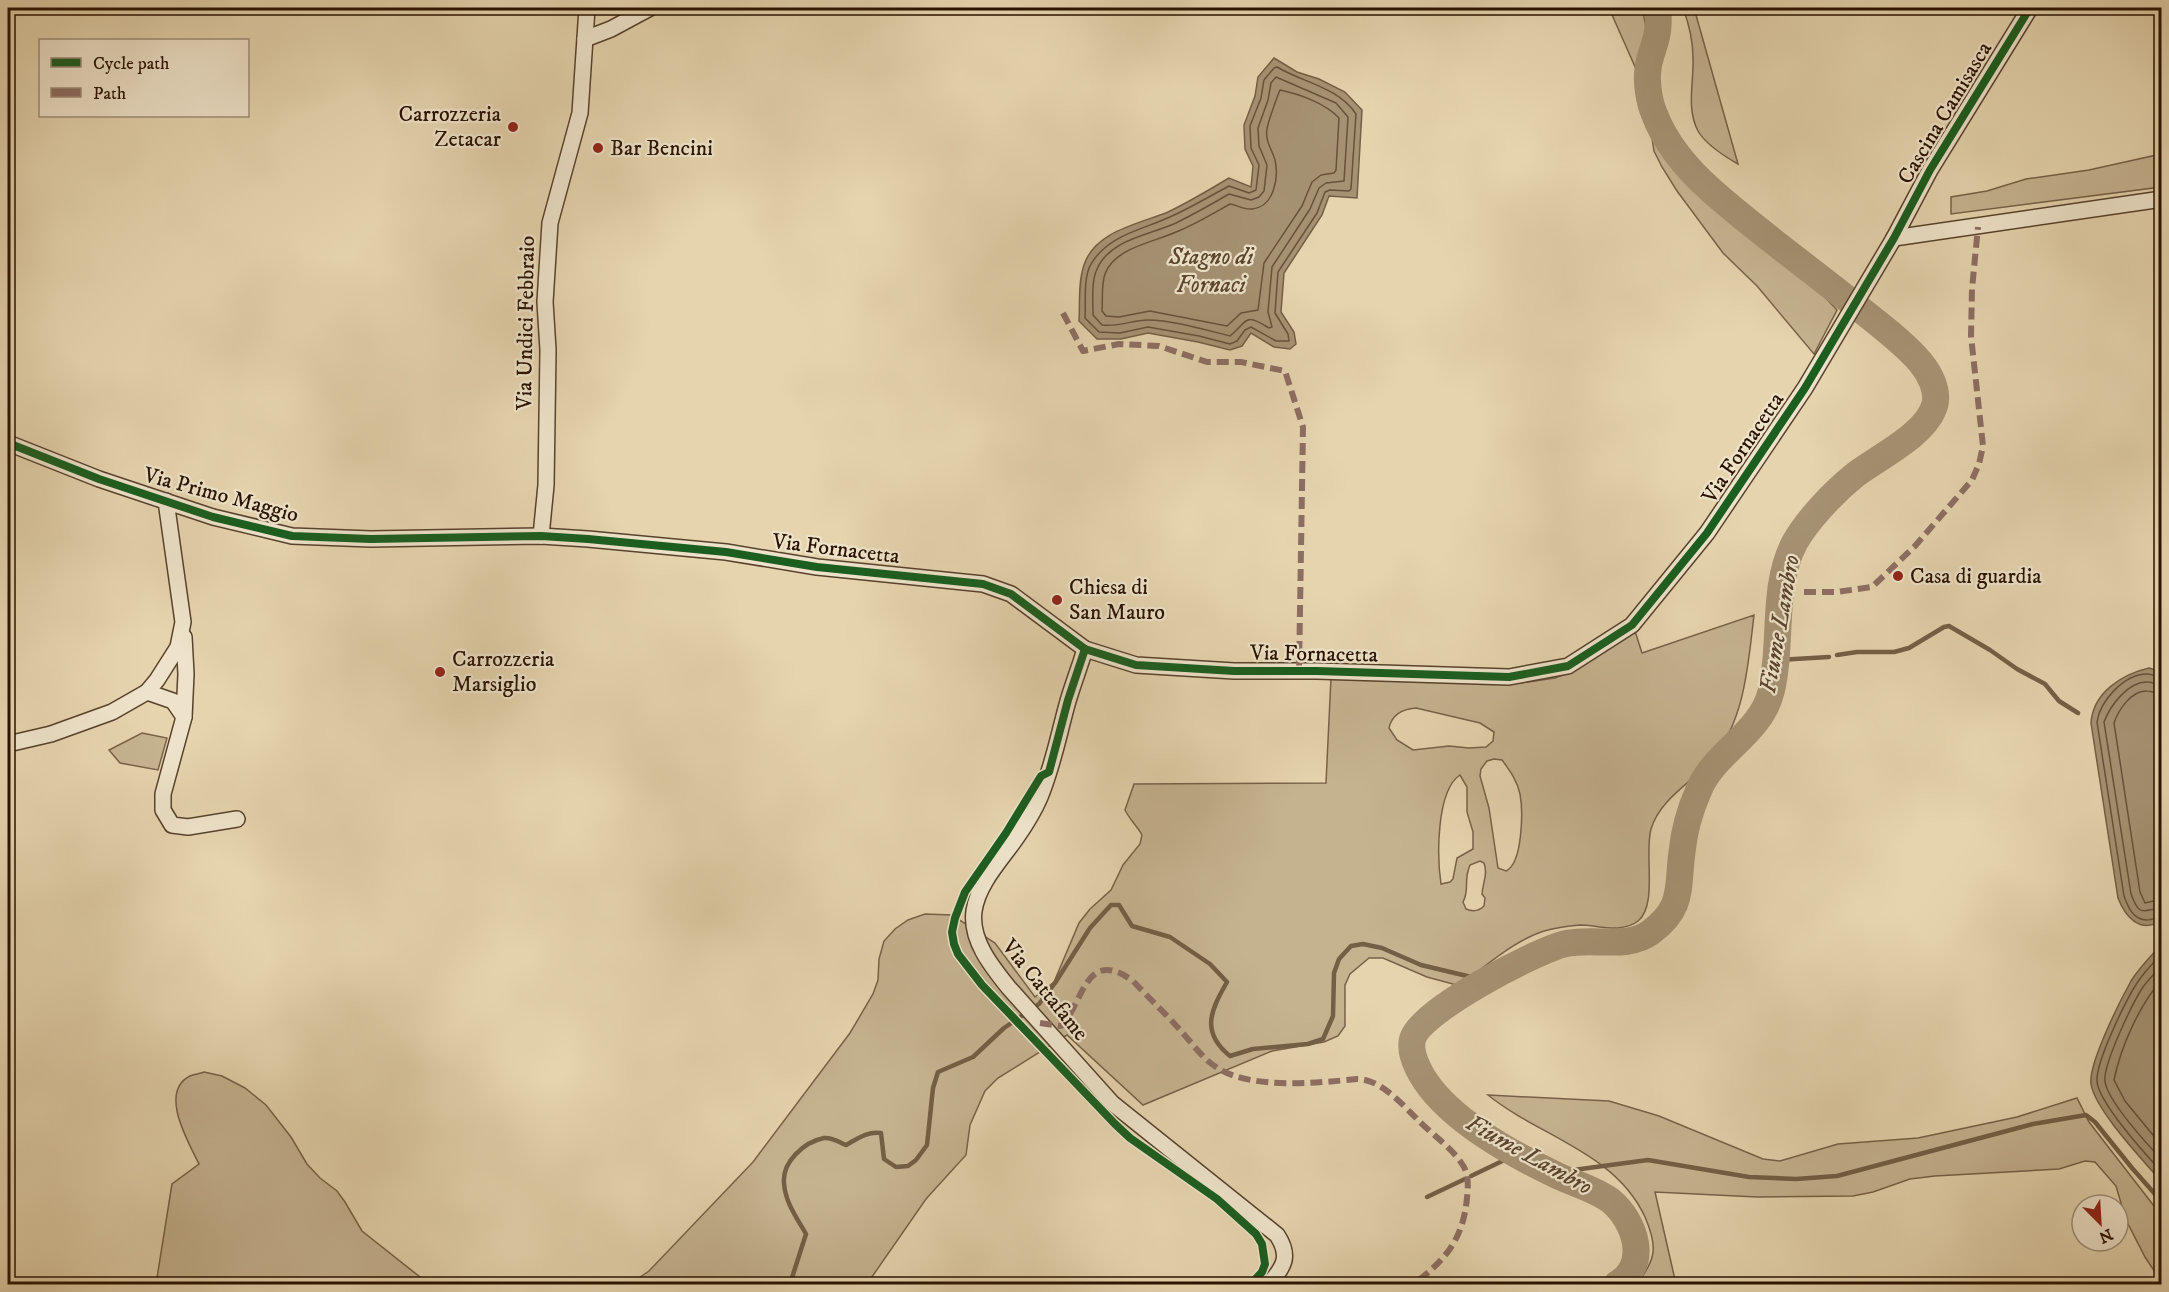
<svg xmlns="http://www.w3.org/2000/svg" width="2169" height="1292" font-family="'IM FELL DW Pica',serif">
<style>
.green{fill:#c5b390;stroke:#776248;stroke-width:1.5;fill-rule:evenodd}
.water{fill:#a59273;stroke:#735f45;stroke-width:1.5}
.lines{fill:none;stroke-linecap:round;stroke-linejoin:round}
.shore{stroke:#67523a;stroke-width:1.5}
.stream{stroke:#735f45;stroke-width:4.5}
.river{stroke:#a59273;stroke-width:27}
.minor-casing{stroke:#58422c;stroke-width:18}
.minor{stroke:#eee3ca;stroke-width:15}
.quiet{stroke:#8d6e63;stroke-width:6;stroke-dasharray:12 6;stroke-linecap:butt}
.cycleway-casing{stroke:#eee3ca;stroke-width:11}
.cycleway{stroke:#1b5e20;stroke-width:8}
.poi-dot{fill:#8f2418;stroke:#eee3ca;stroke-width:2}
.labels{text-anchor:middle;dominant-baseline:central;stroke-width:4.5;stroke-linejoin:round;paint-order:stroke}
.street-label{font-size:22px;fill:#291200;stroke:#eee3ca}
.poi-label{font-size:22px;fill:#291200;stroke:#eee3ca;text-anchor:start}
.water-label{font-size:24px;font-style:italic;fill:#5b452e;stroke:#eee3ca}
</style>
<rect width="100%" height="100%" fill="#e5d4ae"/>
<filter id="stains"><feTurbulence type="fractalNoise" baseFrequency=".00333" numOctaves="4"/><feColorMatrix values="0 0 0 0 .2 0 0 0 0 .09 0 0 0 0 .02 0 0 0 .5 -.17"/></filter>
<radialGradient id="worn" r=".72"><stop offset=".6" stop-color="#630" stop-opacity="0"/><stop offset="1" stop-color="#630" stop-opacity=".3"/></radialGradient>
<g class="green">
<path d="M 1609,8 L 1642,8 C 1644,18 1647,29 1648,39 C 1651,72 1648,108 1659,140 C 1674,180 1711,203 1743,229 C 1775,254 1810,280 1837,310 L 1814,354 L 1757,286 L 1723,253 L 1677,191 L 1662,167 L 1654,151 L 1647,105 L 1640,78 Z"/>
<path d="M 1683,8 L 1694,8 L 1738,164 C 1724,156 1706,145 1698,131 C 1686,108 1694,83 1693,58 C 1693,40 1689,24 1683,8 Z"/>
<polygon points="2161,154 2161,187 1951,214 1951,197 1987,191 2026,179 2089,170"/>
<path d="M 1754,615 C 1748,665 1745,721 1711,761 C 1691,783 1660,799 1651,829 C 1644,853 1658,905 1638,921 C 1621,934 1598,925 1580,925 C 1570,926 1558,927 1548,930 C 1519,937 1483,967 1460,986 L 1427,977 L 1383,958 L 1369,958 L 1350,974 L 1345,985 L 1345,1026 L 1338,1036 L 1324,1042 L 1272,1051 L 1143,1105 L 1067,1035 L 998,1078 L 985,1091 L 970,1125 L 966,1155 L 926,1199 L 867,1284 L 630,1284 L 649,1271 L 753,1162 L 850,1033 L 873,994 L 878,980 L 879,959 L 884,941 L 895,929 L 908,920 L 925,914 L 952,915 L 995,943 L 1035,997 L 1054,982 L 1079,923 L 1090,909 L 1111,890 L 1123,865 L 1140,844 L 1142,835 C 1137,826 1130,820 1125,810 L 1134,784 L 1326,783 L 1331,678 L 1496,684 L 1528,682 L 1555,678 L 1573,671 L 1635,631 L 1642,653 ZM 1416,708 L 1480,723 L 1494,732 L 1493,741 L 1486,747 L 1469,748 L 1449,746 L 1413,750 L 1397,740 L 1389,728 C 1392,714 1402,709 1416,708 ZM 1494,759 L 1502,760 C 1510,771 1517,780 1520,794 C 1523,810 1523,863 1506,871 L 1498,868 L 1489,808 L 1480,776 L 1481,769 L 1487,761 ZM 1460,775 L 1467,787 L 1467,812 L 1473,832 L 1473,849 L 1457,858 L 1453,879 L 1450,882 L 1441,884 C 1437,857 1436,791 1460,775 ZM 1480,861 L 1484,863 C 1488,875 1483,881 1482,894 L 1485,898 L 1484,906 C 1479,911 1473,912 1466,909 L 1463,902 C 1470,889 1463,881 1470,865 Z"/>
<polygon points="142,733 167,738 158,770 120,763 109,750"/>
<path d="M 204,1072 L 222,1076 L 245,1088 L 266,1105 L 291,1137 L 307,1164 L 320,1178 L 337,1191 L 345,1202 L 362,1231 L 420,1277 L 422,1284 L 156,1284 L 172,1184 L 199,1164 C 189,1143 158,1092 190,1076 C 194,1074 199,1074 204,1072 Z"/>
<path d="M 1488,1095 L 1609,1101 L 1659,1116 L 1763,1159 L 1780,1161 L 1838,1144 L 1918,1138 L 2017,1117 L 2077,1098 L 2089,1122 L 2161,1215 L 2161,1281 L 2145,1257 L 2126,1220 L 2116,1186 L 2095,1162 L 2085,1161 L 2059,1169 L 1935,1176 L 1910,1179 L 1873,1192 L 1853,1196 L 1757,1197 L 1655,1192 L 1676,1284 L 1637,1284 C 1656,1259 1658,1247 1645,1217 C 1615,1152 1540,1137 1488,1095 Z"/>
</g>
<g class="water">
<path d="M 1274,58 L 1297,72 L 1319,79 L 1345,92 L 1362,110 L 1357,198 L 1329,196 L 1322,215 L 1284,273 L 1281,312 L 1294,332 L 1296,344 L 1290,349 L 1274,347 L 1251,333 L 1242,346 L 1230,350 L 1198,342 L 1148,333 L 1121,339 L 1097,339 L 1079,321 C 1080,303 1078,283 1084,265 C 1095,231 1139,224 1168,212 C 1189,202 1209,190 1229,178 L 1251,187 L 1253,166 L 1245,149 L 1244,125 L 1255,96 L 1258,77 Z"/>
<path d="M 2149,668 L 2162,672 L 2162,920 C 2140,935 2125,916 2118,898 L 2091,723 C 2093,692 2123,674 2149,668 Z"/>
<path d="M 2161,945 L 2161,1181 C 2143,1160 2095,1110 2091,1084 C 2088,1064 2121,999 2131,981 C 2139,968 2151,956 2161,945 Z"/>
</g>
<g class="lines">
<g class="shore">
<path d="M 1277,67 C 1304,83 1338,87 1356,114 L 1351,189 L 1349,191 L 1330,190 L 1325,192 L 1317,213 L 1278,272 L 1275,313 L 1288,334 L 1289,341 L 1276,341 L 1251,327 L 1245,330 L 1237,341 L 1230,344 L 1199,336 L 1148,327 L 1120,333 L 1099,332 L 1085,318 C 1086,302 1083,278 1091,264 C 1109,234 1143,230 1172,216 C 1192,207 1210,196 1229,186 L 1249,193 L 1256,190 L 1259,165 L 1251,148 L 1250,126 L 1261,98 L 1264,80 L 1274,68 Z"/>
<path d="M 1276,77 L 1336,103 L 1348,117 L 1344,181 L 1326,183 L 1319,188 L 1310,209 L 1272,267 L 1268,312 L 1272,327 L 1269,328 C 1243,312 1249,321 1230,336 C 1206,330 1172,320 1148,320 C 1132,320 1120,327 1102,325 L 1093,315 C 1093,301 1091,282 1097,269 C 1110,239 1150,235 1176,223 C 1194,214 1212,204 1229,194 L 1251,200 L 1259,197 L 1264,191 L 1267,165 L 1259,146 L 1258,128 L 1268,100 L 1271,83 Z"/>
<path d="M 1280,90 C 1299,94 1325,103 1339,118 L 1336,170 L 1334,173 L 1321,175 L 1312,182 L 1302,206 L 1264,263 L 1258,310 L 1241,313 L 1227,326 L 1150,311 L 1119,317 L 1106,316 L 1102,311 C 1103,299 1101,285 1105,274 C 1114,248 1154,242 1176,232 C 1194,225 1212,214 1230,204 C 1237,205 1244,210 1252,209 C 1274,207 1279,178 1275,160 C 1272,149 1265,142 1267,129 C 1268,122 1277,97 1280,90 Z"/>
<path d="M 2162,677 C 2157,677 2152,674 2147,674 C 2124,674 2100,701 2097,722 L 2124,896 C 2128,907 2133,920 2147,920 C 2152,920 2157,917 2162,916"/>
<path d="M 2162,685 C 2157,685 2152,682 2148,682 C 2128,681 2110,706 2104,722 L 2131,894 C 2140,918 2142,910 2162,908"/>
<path d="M 2162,694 C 2157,694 2152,691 2147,691 C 2131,690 2118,711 2114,723 L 2140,892 L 2145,903 L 2162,899"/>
<path d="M 2162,954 C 2153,963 2144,972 2137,983 C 2126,1000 2096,1061 2097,1081 C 2098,1102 2146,1155 2162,1172"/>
<path d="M 2162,965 C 2156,972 2149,979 2143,987 C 2133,1002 2103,1064 2105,1081 C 2107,1100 2148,1145 2162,1160"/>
<path d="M 2162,979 C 2139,1006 2121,1046 2114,1080 L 2125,1101 L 2162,1146"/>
</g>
<g class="stream">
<polyline points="1837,655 1857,652 1894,652 1909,648 1944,627 1949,626 1990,650 2017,669 2045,684 2059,701 2078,713"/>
<polyline points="1776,660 1829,657"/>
<polyline points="1551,1173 1648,1160 1749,1177 1796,1179 1837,1176 2033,1124 2086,1115 2095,1122 2132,1168 2162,1202"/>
<polyline points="1471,1176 1517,1154"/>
<polyline points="1427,1197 1465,1179"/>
<path d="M 790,1284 L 806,1234 C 797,1218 785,1202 784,1183 C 782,1162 804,1142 824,1138 C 832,1137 839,1142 846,1145 C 857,1139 867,1131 881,1133 L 884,1159 L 896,1167 L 908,1166 L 916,1160 L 927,1145 L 933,1088 L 938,1072 L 973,1057 L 1004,1028 L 1039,1004 L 1055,983 L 1090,928 L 1111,905 L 1119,905 L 1132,926 L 1170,937 L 1210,964 L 1227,982 C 1211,1010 1200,1032 1230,1056 L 1253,1049 L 1308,1044 L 1323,1039 L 1333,1016 L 1334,973 L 1339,959 L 1351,946 L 1363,944 L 1382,948 L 1421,965 L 1488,981"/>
</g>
<path class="river" d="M 1617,1284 C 1650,1265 1635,1221 1611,1201 C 1595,1189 1572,1183 1554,1174 C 1508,1152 1428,1109 1413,1055 C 1412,1052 1411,1042 1413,1038 C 1422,1010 1534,952 1564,944 C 1592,937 1627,950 1651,932 C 1684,907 1677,889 1682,852 C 1684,832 1690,810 1698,792 C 1713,752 1760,735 1771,692 C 1783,644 1771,586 1795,542 C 1808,519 1835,491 1855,475 C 1878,457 1927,435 1935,404 C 1938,390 1930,374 1921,363 C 1903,341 1869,317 1846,298 C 1802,263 1755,229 1713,192 C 1689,171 1665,143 1654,113 C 1649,101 1646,82 1648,69 C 1649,57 1655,46 1657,34 C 1659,26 1658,16 1658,8"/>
<g class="minor-casing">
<g id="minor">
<polyline points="585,39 611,29 650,8"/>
<polyline points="1894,238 2162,199"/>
<polyline points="8,443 99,479 213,517 292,536 371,539 541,536 588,539 726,552 817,567 983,584 1011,594 1085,649 1136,665 1234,671 1317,671 1509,677 1568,666 1632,625 1707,533 1805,388 1894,238 1930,170 2030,8"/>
<polyline points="541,536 546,485 548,350 545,302 550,223 580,113 587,8"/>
<polyline points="184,637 186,674 184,717 163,794 163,810 172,825 188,827 237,819"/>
<path d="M 1085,649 C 1080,666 1073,684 1068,701 C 1059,733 1053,766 1040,797 C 1034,811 1026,824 1017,837 C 1002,859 978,883 974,911 C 970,940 992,967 1009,988 L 1112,1103 L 1277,1235 C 1291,1256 1284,1267 1269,1284"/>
<polyline points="147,692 173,701 184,717"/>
<polyline points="8,744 51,734 112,712 147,692 157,680 178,647 183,622 166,501"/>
</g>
</g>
<use href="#minor" class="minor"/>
<g class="quiet">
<polyline points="1063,313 1083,351 1119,344 1159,346 1207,362 1241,362 1285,371 1303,427 1299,671"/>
<polyline points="1804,592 1837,592 1872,587 1915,546 1972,480 1979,464 1983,446 1971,336 1972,289 1978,227"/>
<path d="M 1040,1023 L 1061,1026 C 1084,1003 1085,946 1133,981 C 1149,998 1166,1014 1181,1031 C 1192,1043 1203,1059 1216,1067 C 1250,1090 1317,1083 1357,1079 C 1380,1079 1400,1102 1416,1118 C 1431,1134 1453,1148 1464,1167 C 1469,1177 1468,1188 1467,1198 C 1463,1240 1445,1260 1414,1284"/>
</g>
<g class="cycleway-casing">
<g id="cycleway">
<polyline points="8,443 99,479 213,517 292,536 371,539 541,536 588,539 726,552 817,567 983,584 1011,594 1085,649 1136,665 1234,671 1317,671 1509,677 1568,666 1632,625 1707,533 1805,388 1894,238 1930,170 2030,8"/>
<polyline points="1085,649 1068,700 1049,772 1041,776 1006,833 965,892 955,918 952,932 954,944 958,954 982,985 1115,1124 1130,1138 1217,1199 1256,1234 1262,1244 1265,1264 1262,1272 1251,1284"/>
</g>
</g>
<use href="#cycleway" class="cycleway"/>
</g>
<g class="poi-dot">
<circle cx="513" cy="127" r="6"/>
<circle cx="598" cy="148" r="6"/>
<circle cx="1898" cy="576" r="6"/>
<circle cx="1057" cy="600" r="6"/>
<circle cx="440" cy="672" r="6"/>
</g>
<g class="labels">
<g class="street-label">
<text transform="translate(1945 113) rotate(-59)">Cascina Camisasca</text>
<text transform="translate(526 323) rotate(-89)">Via Undici Febbraio</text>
<text transform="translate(1743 448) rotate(-56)">Via Fornacetta</text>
<text transform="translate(221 495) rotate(15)">Via Primo Maggio</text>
<text transform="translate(836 549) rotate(7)">Via Fornacetta</text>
<text transform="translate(1314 654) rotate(1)">Via Fornacetta</text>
<text transform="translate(1045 990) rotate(51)">Via Cattafame</text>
</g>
<g class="poi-label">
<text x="501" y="114" text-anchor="end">Carrozzeria<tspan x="501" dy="25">Zetacar</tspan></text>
<text x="610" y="148">Bar Bencini</text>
<text x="1910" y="576">Casa di guardia</text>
<text x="1069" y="587">Chiesa di<tspan x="1069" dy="25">San Mauro</tspan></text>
<text x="452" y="659">Carrozzeria<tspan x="452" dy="25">Marsiglio</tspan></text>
</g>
<g class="water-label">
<text x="1211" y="257">Stagno di<tspan x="1211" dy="28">Fornaci</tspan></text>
<text transform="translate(1780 624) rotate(-80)">Fiume Lambro</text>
<text transform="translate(1529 1155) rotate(29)">Fiume Lambro</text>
</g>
</g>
<rect width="2169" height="1292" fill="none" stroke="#e5d4ae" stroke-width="30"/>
<rect x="9" y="9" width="2151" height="1274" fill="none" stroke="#291200" stroke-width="3"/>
<rect x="15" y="15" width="2139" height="1262" fill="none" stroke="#291200" stroke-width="1.5"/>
<rect x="39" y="39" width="210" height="78" fill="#eee3ca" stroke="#9f8f79" stroke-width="1.5"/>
<rect x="51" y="58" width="30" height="9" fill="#1b5e20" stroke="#9f8f79" stroke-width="1.5"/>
<text x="93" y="69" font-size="18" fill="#291200">Cycle path</text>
<rect x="51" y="88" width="30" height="9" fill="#8d6e63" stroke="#9f8f79" stroke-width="1.5"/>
<text x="93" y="99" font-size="18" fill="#291200">Path</text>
<g transform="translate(2100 1223) rotate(156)"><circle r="28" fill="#eee3ca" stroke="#9f8f79" stroke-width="1.5"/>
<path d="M0-4.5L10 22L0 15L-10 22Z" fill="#8f2418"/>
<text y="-9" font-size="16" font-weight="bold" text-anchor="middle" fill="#291200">N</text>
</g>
<rect width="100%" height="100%" filter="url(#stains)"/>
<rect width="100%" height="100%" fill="url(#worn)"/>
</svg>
